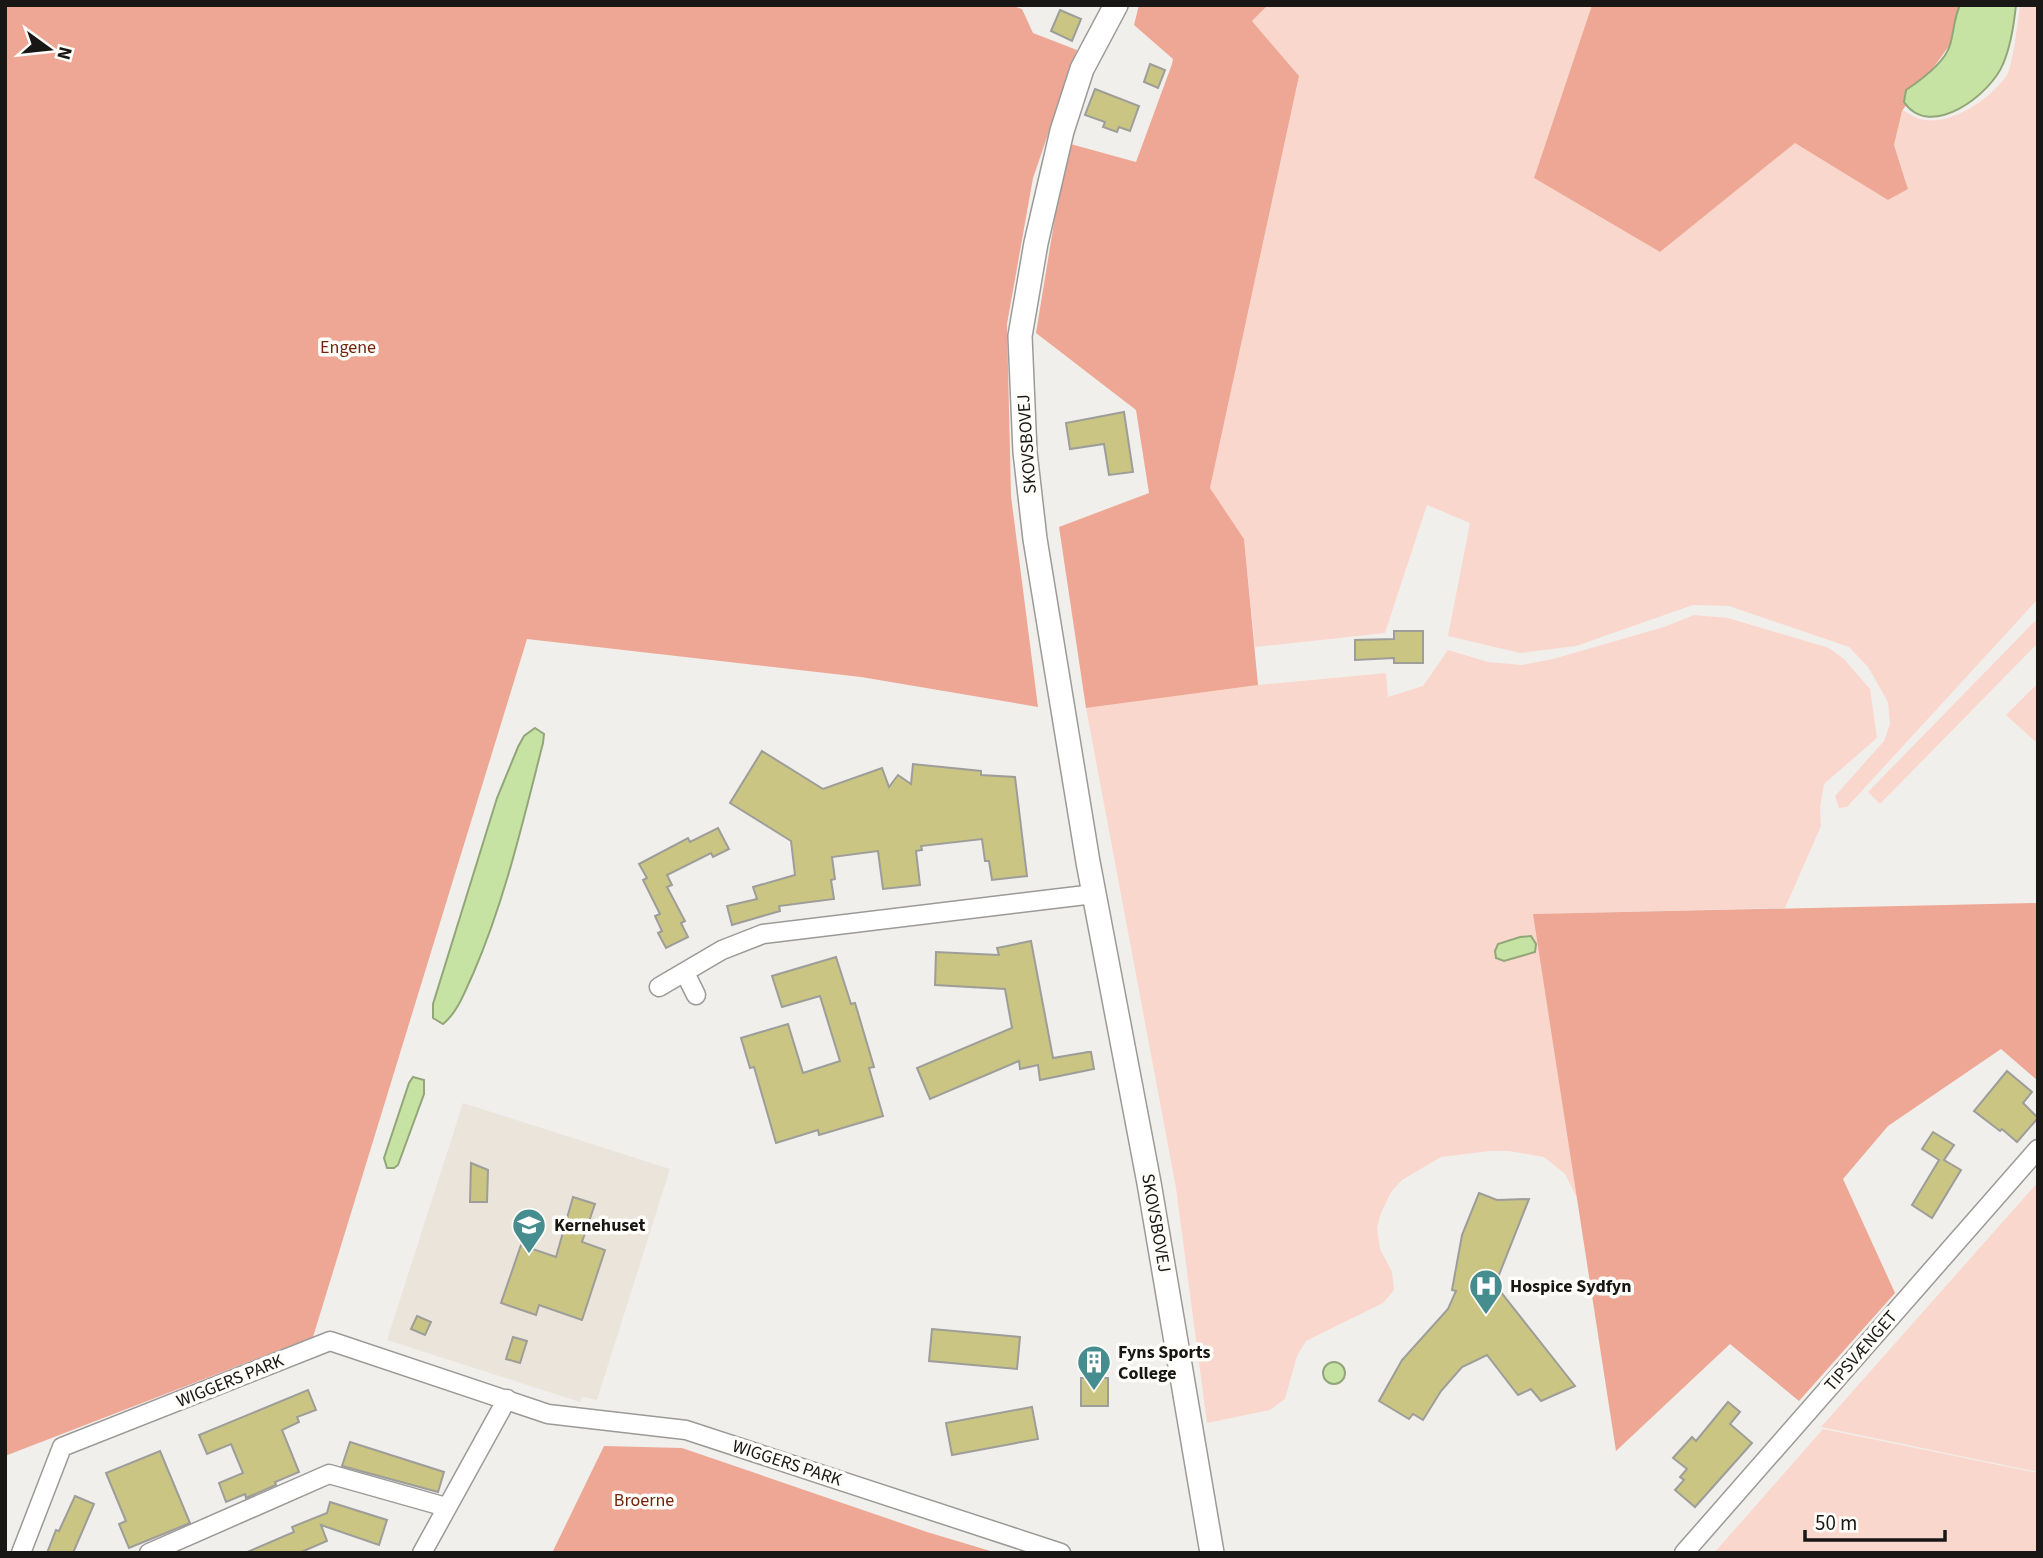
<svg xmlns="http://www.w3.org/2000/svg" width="2043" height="1558" font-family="'Source Sans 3',sans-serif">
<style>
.built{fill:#eae4db}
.green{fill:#fad7cd}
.forest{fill:#eda794}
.water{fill:#c7e3a4;stroke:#92a679;stroke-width:2}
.building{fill:#cac582;stroke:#9d9d99;stroke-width:2}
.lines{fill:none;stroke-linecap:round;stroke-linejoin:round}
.minor-casing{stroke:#9c9a98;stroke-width:21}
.tertiary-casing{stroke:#9c9a98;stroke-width:26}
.minor{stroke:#fff;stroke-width:18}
.tertiary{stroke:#fff;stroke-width:23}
.labels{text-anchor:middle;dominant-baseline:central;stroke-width:7;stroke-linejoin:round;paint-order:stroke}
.park-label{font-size:18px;fill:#73230c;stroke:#fefdf9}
.street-label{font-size:18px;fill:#181716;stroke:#fefdf9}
.poi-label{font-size:18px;font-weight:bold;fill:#181716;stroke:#fefdf9;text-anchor:start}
</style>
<rect width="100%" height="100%" fill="#f1efec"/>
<polygon class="built" points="463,1103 670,1169 597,1400 583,1397 580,1402 387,1340"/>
<g class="green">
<path d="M 1268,5 L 1592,5 L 1534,178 L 1660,252 L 1795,142 L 1888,200 L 1908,188 L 1894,145 L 1902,110 C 1907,112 1912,116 1917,118 C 1947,129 1990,100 2007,75 C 2013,65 2018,20 2020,5 L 2038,5 L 2038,599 L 1847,807 L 1839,808 L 1835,796 L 1884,741 L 1890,724 L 1888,702 L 1868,667 L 1849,647 L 1729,606 L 1693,605 L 1576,646 L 1520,653 L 1448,636 L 1470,523 L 1427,505 L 1385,633 L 1255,647 L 1244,539 L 1210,488 L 1299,76 L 1252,21 Z"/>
<polygon points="1694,615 1728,618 1829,648 1844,659 1870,689 1877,738 1824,784 1820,807 1821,826 1785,908 1534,914 1577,1198 1565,1174 1544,1157 1509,1151 1490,1151 1441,1157 1402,1180 1391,1192 1381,1213 1377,1227 1380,1249 1392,1272 1394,1290 1383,1303 1306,1341 1297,1356 1285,1399 1270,1410 1207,1423 1176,1188 1086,708 1258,685 1386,673 1388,697 1423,686 1448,650 1488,662 1522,665 1553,659 1664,627"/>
<polygon points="2038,618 2038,643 1880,804 1868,792"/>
<polygon points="2038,683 2038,744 2006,715"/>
<polygon points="2038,1182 2038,1472 1821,1427"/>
<polygon points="1823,1429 2038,1473 2038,1553 1714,1553"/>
</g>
<g class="forest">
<polygon points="5,5 1010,5 1022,9 1033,33 1077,50 1033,178 1007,324 1011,496 1038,707 861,677 527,639 313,1337 5,1456"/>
<polygon points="1139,5 1268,5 1252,21 1299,76 1210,488 1244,539 1258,685 1086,708 1059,527 1149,493 1136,410 1036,333 1067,143 1136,162 1172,64 1173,59 1134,25"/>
<polygon points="1592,5 1959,5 1957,35 1902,111 1894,145 1908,189 1888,200 1795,143 1660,252 1534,178"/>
<polygon points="2038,903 2038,1081 2001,1049 1888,1126 1843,1179 1895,1293 1799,1401 1730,1344 1616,1451 1533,914"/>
<polygon points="604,1446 682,1448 927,1532 997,1553 552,1553"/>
</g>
<g class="water">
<path d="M 1960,5 L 2016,5 C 2014,24 2011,46 2003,64 C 1991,94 1930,141 1904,102 L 1906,90 C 1921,80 1945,62 1950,45 C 1954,31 1954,18 1960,5 Z"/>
<path d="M 535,728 L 544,734 L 543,743 C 523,821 505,900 473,974 C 465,991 458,1012 443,1024 L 433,1018 L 433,1004 L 497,798 L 518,747 L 524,736 Z"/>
<polygon points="1531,936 1536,944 1535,952 1504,961 1496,958 1495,951 1498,944 1520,937"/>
<polygon points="413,1077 424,1080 424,1094 398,1165 394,1168 387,1168 384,1158 409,1083"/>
<circle cx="1334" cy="1373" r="11"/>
</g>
<g class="building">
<polygon points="1060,10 1081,19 1072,41 1051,31"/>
<polygon points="1150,64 1165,70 1158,88 1144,82"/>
<polygon points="1095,89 1139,106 1130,131 1119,127 1117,132 1103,127 1105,122 1085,115"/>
<polygon points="1124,412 1133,472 1109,475 1104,444 1070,449 1066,423"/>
<polygon points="1394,631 1423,631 1423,663 1394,663 1394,658 1355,660 1355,640 1394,639"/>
<polygon points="762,751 823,789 882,768 889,787 898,775 911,784 913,764 981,771 981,775 1015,777 1027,876 992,880 989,861 985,861 982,839 921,846 922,850 916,851 920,885 883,889 878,851 832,857 835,879 831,880 834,899 779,906 780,911 732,925 727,906 757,899 753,887 795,875 791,841 730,803"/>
<polygon points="718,828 729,849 713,857 711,853 667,875 672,885 667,887 685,921 681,923 688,937 666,948 658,933 662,931 655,916 660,914 643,880 647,878 639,864 688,838 690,842"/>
<polygon points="1031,941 1053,1058 1088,1052 1091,1052 1094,1069 1040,1080 1038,1065 1020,1069 1019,1061 930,1099 917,1068 1012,1028 1005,989 935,985 936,952 999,955 997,948"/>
<polygon points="836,957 851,1004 855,1003 874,1067 869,1068 883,1116 819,1135 818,1130 776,1143 754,1067 750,1068 741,1038 788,1024 803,1073 840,1061 820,996 782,1007 772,976"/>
<polygon points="2007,1071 2032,1092 2023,1103 2038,1118 2017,1142 2002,1129 2000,1131 1974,1111"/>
<polygon points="1933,1132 1954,1145 1944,1160 1961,1170 1932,1218 1912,1205 1939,1160 1922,1149"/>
<polygon points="471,1163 488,1170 487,1202 470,1202"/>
<polygon points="1479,1193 1497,1200 1529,1199 1493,1290 1496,1286 1575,1386 1541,1401 1531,1389 1518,1395 1487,1355 1462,1367 1441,1391 1423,1420 1413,1414 1409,1419 1379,1401 1402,1360 1448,1309 1456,1291 1452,1290 1462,1235"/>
<polygon points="573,1197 595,1204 582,1242 605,1250 582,1320 539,1305 536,1315 501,1303 521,1245 556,1257"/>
<polygon points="417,1316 431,1322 425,1335 411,1329"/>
<polygon points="932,1329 1020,1337 1017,1369 929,1361"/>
<polygon points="513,1337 527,1341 520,1363 506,1359"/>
<rect x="1081" y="1378" width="27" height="28"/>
<polygon points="308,1390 316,1410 297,1417 299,1422 282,1430 299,1472 275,1482 276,1485 246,1498 245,1494 226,1502 219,1483 243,1473 231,1444 207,1454 199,1435"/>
<polygon points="1728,1402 1740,1412 1730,1424 1752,1443 1695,1507 1675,1490 1684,1480 1680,1477 1687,1469 1673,1458 1692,1437 1696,1441"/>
<polygon points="1032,1407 1038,1439 952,1455 946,1423"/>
<polygon points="350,1442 444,1472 438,1492 342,1466"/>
<polygon points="160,1451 190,1523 129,1548 119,1524 126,1521 106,1473"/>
<polygon points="75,1496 94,1504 73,1553 47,1553 56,1530 59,1531"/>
<polygon points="330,1502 387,1520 379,1545 321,1525 327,1541 299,1553 245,1553 294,1532 292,1527 327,1513"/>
</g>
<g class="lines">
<g class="minor-casing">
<g id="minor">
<polyline points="685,973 696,995"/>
<polyline points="659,987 722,950 763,934 1094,894"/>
<polyline points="21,1553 62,1447 330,1341 548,1414 686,1430 1061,1553"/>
<polyline points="149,1553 329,1474 446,1507"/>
<polyline points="422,1553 507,1399"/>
<polyline points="1684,1553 2038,1149"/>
</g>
</g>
<g class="tertiary-casing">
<polyline id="tertiary" points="1116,5 1082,69 1062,131 1036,243 1020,336 1025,452 1035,539 1088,862 1149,1183 1212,1553"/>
</g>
<use href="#minor" class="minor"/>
<use href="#tertiary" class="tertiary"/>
</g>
<defs>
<g id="school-pin" transform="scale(1.75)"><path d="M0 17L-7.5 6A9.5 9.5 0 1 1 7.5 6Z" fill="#458d8e" stroke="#fefdf9"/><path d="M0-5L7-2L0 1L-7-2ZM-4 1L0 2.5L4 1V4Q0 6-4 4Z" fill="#fff"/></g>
<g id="hospital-pin" transform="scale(1.75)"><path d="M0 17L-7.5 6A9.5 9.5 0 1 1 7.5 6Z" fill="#458d8e" stroke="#fefdf9"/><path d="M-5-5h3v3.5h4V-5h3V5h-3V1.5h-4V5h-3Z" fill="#fff"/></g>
<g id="building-pin" transform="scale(1.75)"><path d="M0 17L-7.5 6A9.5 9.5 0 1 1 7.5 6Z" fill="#458d8e" stroke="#fefdf9"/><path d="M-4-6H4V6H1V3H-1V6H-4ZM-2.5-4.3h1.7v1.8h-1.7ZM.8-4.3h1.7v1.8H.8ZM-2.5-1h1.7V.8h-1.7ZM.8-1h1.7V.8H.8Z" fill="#fff"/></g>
</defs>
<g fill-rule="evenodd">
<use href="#school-pin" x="529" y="1225"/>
<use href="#hospital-pin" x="1486" y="1286"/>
<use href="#building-pin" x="1094" y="1362"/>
</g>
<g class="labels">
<g class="park-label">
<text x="348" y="347">Engene</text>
<text x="644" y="1500">Broerne</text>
</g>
<g class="street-label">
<text transform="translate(1027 444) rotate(-94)">SKOVSBOVEJ</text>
<text transform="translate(1156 1223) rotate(80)">SKOVSBOVEJ</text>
<text transform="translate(1861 1351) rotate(-49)">TIPSVÆNGET</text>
<text transform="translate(230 1381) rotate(-22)">WIGGERS PARK</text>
<text transform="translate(787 1463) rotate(18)">WIGGERS PARK</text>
</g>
<g class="poi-label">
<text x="554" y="1225">Kernehuset</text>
<text x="1510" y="1286">Hospice Sydfyn</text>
<text x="1118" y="1352">Fyns Sports<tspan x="1118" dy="21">College</tspan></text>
</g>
</g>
<rect width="2043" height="1558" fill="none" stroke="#181716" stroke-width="14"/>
<g transform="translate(49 49) rotate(105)" stroke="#fefdf9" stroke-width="5" paint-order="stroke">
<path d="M0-5L12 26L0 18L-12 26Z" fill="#181716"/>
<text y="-10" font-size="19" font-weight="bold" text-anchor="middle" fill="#181716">N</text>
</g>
<path d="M1805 1530v10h140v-10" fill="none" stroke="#181716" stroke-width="3.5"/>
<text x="1815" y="1530" font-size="21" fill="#181716" stroke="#fefdf9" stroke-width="5" paint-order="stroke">50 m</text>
</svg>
